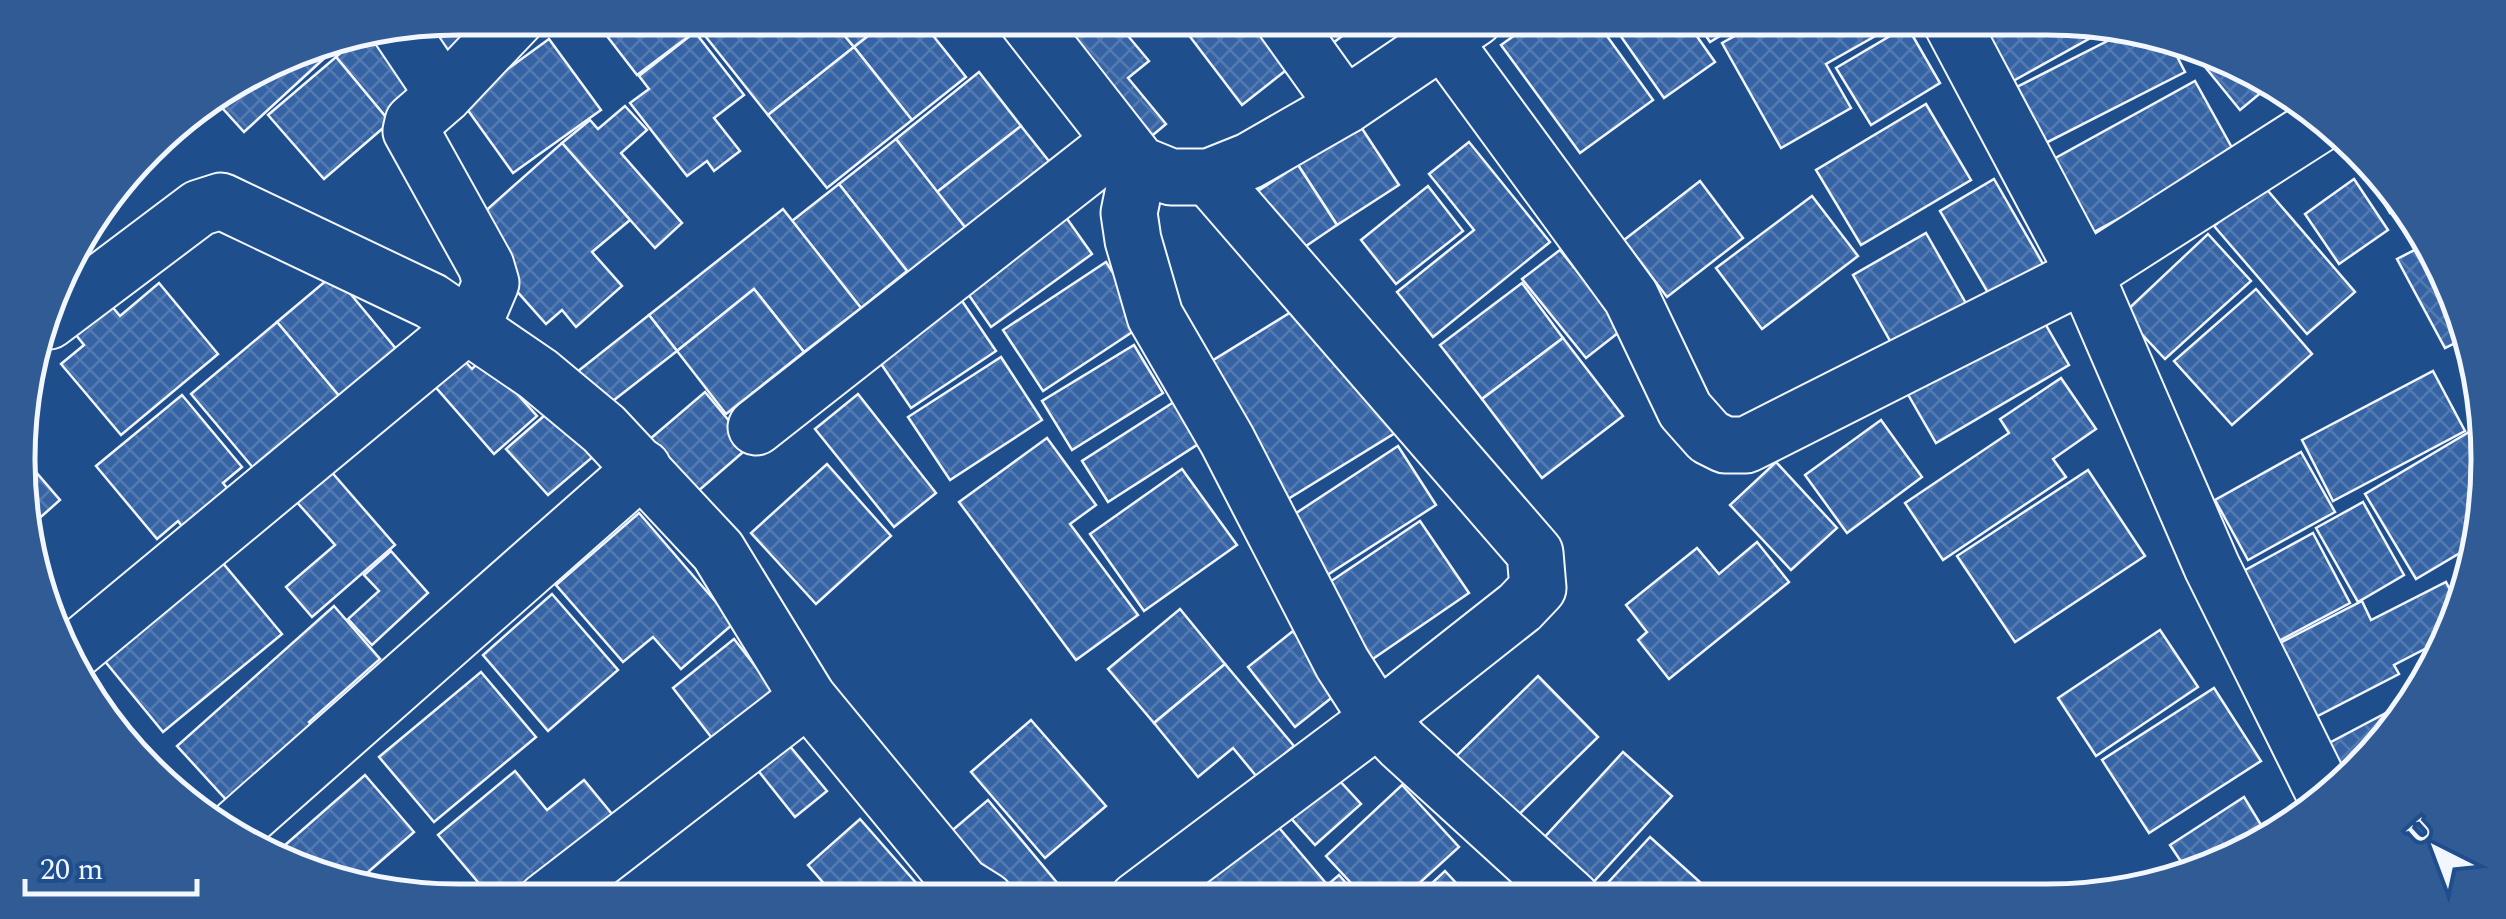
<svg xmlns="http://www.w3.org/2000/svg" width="2506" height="919" font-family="Spectral,serif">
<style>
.building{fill:url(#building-cross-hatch);stroke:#f2f6ff;stroke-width:2.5}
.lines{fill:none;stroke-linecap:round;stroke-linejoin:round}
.minor-casing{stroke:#f2f6ff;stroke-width:59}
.minor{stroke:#1f4e8c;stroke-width:55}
.rim{fill:none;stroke:#f2f6ff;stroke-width:5}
</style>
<defs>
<pattern id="building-cross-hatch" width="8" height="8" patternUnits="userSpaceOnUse" patternTransform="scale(2.5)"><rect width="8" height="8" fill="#3563a3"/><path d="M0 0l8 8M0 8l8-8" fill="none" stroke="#537ab1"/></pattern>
</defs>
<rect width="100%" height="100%" fill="#1f4e8c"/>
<g class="building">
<polygon points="460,18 488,18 490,21 433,63 405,27"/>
<polygon points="593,18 713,18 637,75"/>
<polygon points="720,18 830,18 854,47 768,115 702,32"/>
<polygon points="830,18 891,18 854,47"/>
<polygon points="891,18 919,18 966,77 912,120 854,47"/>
<polygon points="1028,18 1113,18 1149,61 1128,78 1166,124 1135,150"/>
<polygon points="1209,18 1259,18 1294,64 1242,105 1188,34"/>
<polygon points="1313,18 1366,18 1333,43"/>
<polygon points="1539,18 1594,18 1653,100 1580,153 1501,45"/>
<polygon points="1608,18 1684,18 1715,62 1664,98"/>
<polygon points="1694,18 1749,18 1710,42"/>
<polygon points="1768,18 1889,18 1893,26 1826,64 1851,108 1781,148 1722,43"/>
<polygon points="1957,18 2046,18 2112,26 1997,90"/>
<polygon points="1907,26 1940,83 1871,125 1836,68"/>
<polygon points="389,29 436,84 390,122 336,57 363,33"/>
<polygon points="2131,29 2166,35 2185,72 2032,150 2003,94"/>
<polygon points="695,32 744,95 714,118 740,151 714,171 707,161 687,176 630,103 649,89 639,76"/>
<polygon points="340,37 343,41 244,132 215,100 317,41"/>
<polygon points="549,39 601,110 513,173 462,102"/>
<polygon points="2188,46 2269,86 2240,110"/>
<polygon points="854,47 912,120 827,188 768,115"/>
<polygon points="336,57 390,122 324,179 268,115"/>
<polygon points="979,72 1021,126 937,192 896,139"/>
<polygon points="2195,81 2236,155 2081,239 2041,166"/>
<polygon points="1926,104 1971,180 1861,245 1816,170"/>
<polygon points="625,106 647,130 621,153 682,223 655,248 562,143 590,120 598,129"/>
<polygon points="1359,124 1399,185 1337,225 1298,165"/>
<polygon points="1021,126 1064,180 980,247 937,192"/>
<polygon points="896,139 975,240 918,285 839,184"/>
<polygon points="1469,142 1550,242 1433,337 1397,292 1474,230 1429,174"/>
<polygon points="562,143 630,220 592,252 622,286 576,327 562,310 546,324 498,270 473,222"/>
<polygon points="2354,153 2401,206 2390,213"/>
<polygon points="1298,165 1337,225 1287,259 1247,198"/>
<polygon points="1994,179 2050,276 1997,308 1940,211"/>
<polygon points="2354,179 2388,230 2339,264 2305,214"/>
<polygon points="1700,181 1743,238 1667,297 1624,240"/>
<polygon points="839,184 907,271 861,308 792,221"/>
<polygon points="2263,185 2355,292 2307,334 2214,226"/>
<polygon points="1428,186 1463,231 1396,284 1361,240"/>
<polygon points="1812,196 1858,256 1762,329 1716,268"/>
<polygon points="1058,206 1092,254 991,327 957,278"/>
<polygon points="783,209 861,308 804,352 754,289 677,351 649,315"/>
<polygon points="1926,233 1976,321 1902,362 1853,275"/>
<polygon points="2208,234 2251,281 2165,359 2123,314"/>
<polygon points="2430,242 2463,339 2445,348 2397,259"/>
<polygon points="1560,250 1623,329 1586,358 1522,279"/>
<polygon points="1106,262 1146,323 1043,391 1003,330"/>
<polygon points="334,274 402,356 345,403 277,322"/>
<polygon points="159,283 218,354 121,435 61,364 84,345 68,325 103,296 120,316"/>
<polygon points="1522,283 1563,338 1482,399 1440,345"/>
<polygon points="754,289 804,352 726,414 677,351"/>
<polygon points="2256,289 2312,354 2232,425 2174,361"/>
<polygon points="956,292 996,351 911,408 871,349"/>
<polygon points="1312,299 1395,433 1275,507 1194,372"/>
<polygon points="2039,313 2069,365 1936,443 1906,391"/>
<polygon points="649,315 677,351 591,418 563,383"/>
<polygon points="277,322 345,403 259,475 191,394"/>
<polygon points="1563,338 1623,416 1542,478 1482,399"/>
<polygon points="1134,345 1163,393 1072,450 1042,401"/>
<polygon points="461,357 472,369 484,357 537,416 494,454 432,383"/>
<polygon points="1001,357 1042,420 950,480 908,417"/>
<polygon points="2433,371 2465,431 2333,501 2302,440"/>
<polygon points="2061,378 2096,429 2053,459 2066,477 1943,560 1905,503 2009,433 2000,419"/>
<polygon points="705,392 750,446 682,505 636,451"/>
<polygon points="858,394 936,493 894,527 815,429"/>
<polygon points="182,395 242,467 223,483 237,500 191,538 178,521 157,539 96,466"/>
<polygon points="1177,400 1203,441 1108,502 1082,461"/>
<polygon points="553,408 595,455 548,495 506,449"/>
<polygon points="1881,420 1922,477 1847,533 1805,475"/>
<polygon points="2474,429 2482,443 2475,544 2416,579 2365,494"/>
<polygon points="1047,438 1096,505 1070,524 1138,615 1076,660 959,502"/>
<polygon points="1398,446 1436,505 1318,581 1281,523"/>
<polygon points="2301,452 2335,512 2248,560 2215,500"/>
<polygon points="23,457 60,500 26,530"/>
<polygon points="1776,462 1837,528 1791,570 1730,505"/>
<polygon points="827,464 891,536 816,604 751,533"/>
<polygon points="329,469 395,545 312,617 286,587 335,545 295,500"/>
<polygon points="1182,469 1237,545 1144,611 1090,534"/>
<polygon points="2088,470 2145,556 2015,642 1957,556"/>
<polygon points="2363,502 2404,575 2358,602 2316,528"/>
<polygon points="639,513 734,623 681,669 653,637 623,662 556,585"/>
<polygon points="1420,521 1469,593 1361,667 1312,594"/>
<polygon points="2313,533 2350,603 2275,643 2238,574"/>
<polygon points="1757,542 1789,582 1669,679 1638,640 1647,632 1626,605 1697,548 1719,574"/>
<polygon points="391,551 428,593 372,645 348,619 379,591 364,575"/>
<polygon points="222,562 282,634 163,732 103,659"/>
<polygon points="2446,582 2459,607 2444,639 2394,665 2399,674 2306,722 2270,648 2362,601 2371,620"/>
<polygon points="552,594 618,670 548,731 483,655"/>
<polygon points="334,606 380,659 309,722 326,741 241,816 177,746"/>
<polygon points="1180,609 1225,664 1154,723 1108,669"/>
<polygon points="2160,630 2198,687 2096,756 2058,698"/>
<polygon points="1293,631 1340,691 1295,727 1248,667"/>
<polygon points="734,639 777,694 715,742 673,688"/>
<polygon points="1225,664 1294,746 1257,777 1233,748 1198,777 1154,723"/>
<polygon points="481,672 536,737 434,822 379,757"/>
<polygon points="1538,676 1598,737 1504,829 1444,768"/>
<polygon points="2214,688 2261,761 2149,833 2102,760"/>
<polygon points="2418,696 2414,705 2337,792 2314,751"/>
<polygon points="1031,720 1106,806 1045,858 971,772"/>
<polygon points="779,733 827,791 795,817 748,758"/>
<polygon points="1623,752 1672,796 1578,899 1529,854"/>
<polygon points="1326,766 1361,804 1315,845 1280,806"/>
<polygon points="515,771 547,810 584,780 617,820 521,901 494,901 438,835"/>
<polygon points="365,775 414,832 351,887 276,853"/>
<polygon points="1402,785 1459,847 1402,899 1366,899 1326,856"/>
<polygon points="2244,797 2269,838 2241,856 2188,872 2170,845"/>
<polygon points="988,800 1059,885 1041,900 1018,900 1014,896 1009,900 942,839"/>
<polygon points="1270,817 1325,882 1303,900 1198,900 1186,886"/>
<polygon points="860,819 925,893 916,900 839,901 808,865"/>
<polygon points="1650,837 1711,892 1704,899 1593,899"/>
<polygon points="1445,871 1471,899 1415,899"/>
<polygon points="1339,875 1360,899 1311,899"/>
</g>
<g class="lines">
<g class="minor-casing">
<g id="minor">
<polyline points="1025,18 1139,164 1171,177 1209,177 1249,161 1345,106 1475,18"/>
<polyline points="1282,18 1345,106"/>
<polyline points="1949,18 2085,274 2212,567 2327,799"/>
<polyline points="399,28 444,95"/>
<polyline points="1442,39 1631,297 1685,410 1709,437 1725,445 1746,445 2085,274 2326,120"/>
<polyline points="1139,164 1129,213 1133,240 1155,316 1227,440 1342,663 1378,719 1402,744 1572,899"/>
<polyline points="49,321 199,208 221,201 431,301 538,374 604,429 718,551 808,698 962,885 986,900"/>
<polyline points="756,427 1119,142"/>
<polyline points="71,654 476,318 491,283 486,266 411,131 413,122 444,95 517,18"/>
<polyline points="232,831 643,468"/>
<polyline points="1137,900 1378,719 1520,607 1538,588 1535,553 1209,177"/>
<polyline points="545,901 808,698"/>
</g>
</g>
<use href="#minor" class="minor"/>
</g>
<path d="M0 0H2506V919H0ZM459 35H2047A424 424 0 0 1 2471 459V460A424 424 0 0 1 2047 884H459A424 424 0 0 1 35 460V459A424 424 0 0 1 459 35Z" fill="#305b95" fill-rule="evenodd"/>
<path class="rim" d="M459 35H2047A424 424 0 0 1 2471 459V460A424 424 0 0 1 2047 884H459A424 424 0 0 1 35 460V459A424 424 0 0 1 459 35Z"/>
<g transform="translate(2436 849) rotate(318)" stroke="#1f4e8c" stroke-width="8" paint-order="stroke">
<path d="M0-8L18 38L0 25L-18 38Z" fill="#f2f6ff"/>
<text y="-15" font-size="28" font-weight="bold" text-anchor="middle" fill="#f2f6ff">U</text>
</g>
<path d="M25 879v15h172v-15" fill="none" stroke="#f2f6ff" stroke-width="5"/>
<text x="40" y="879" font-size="30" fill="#f2f6ff" stroke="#1f4e8c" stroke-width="8" paint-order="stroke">20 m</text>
</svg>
